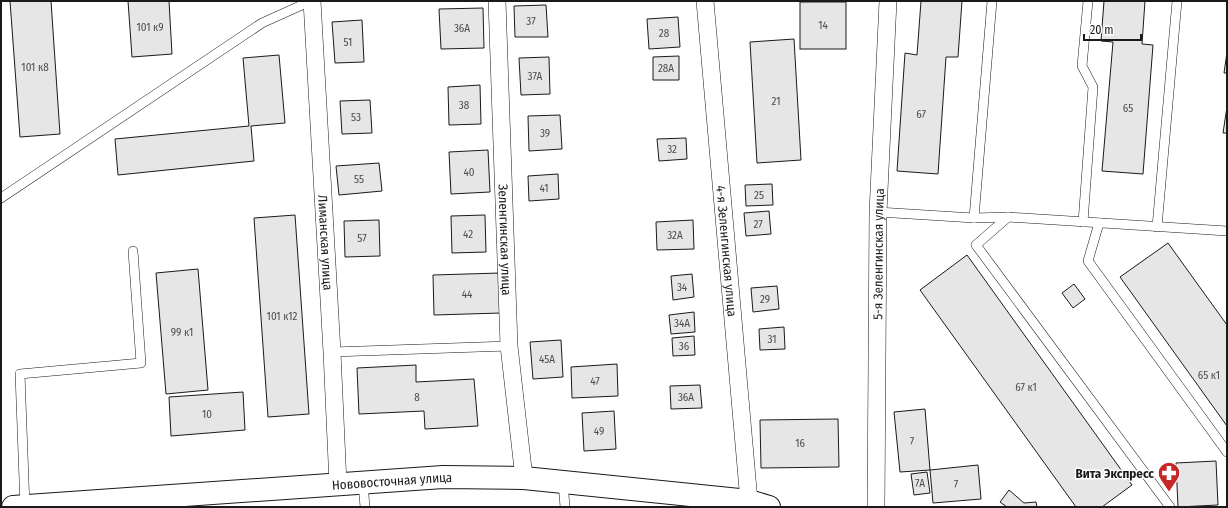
<svg xmlns="http://www.w3.org/2000/svg" width="1228" height="508" font-family="'Fira Sans Condensed',sans-serif">
<style>
.building{fill:#e6e6e6;stroke:#1a1a1a}
.lines{fill:none;stroke-linecap:round;stroke-linejoin:round}
.service-casing{stroke:#1a1a1a;stroke-width:10}
.minor-casing{stroke:#1a1a1a;stroke-width:18}
.secondary-casing{stroke:#1a1a1a;stroke-width:24}
.service{stroke:#fff;stroke-width:9}
.minor{stroke:#fff;stroke-width:17}
.secondary{stroke:#fff;stroke-width:22}
.labels{text-anchor:middle;dominant-baseline:central;stroke-width:3;stroke-linejoin:round;paint-order:stroke}
.number-label{font-size:11px;fill:#4d4d4d}
.street-label{font-size:13px;fill:#1a1a1a;stroke:#fff}
.poi-label{font-size:13px;font-weight:bold;fill:#1a1a1a;stroke:#fff;text-anchor:end}
</style>
<rect width="100%" height="100%" fill="#fff"/>
<g class="building">
<polygon points="10,1 51,1 60,134 20,137"/>
<polygon points="128,1 169,1 172,54 132,57"/>
<polygon points="921,1 962,1 958,57 946,57 938,174 897,171 905,53 917,55"/>
<polygon points="1104,1 1145,1 1142,44 1153,45 1143,174 1102,171 1113,42 1101,41"/>
<rect x="800" y="2" width="46" height="47"/>
<polygon points="546,5 548,37 515,37 514,6"/>
<polygon points="483,8 484,48 441,49 439,9"/>
<polygon points="678,17 680,47 649,49 647,19"/>
<polygon points="362,20 364,62 335,63 332,22"/>
<polygon points="794,39 801,160 757,163 750,42"/>
<polygon points="1227,52 1227,73 1224,73"/>
<polygon points="279,55 285,123 251,126 254,161 118,175 115,139 249,126 243,58"/>
<polygon points="679,56 679,80 653,80 653,57"/>
<polygon points="549,57 550,94 521,95 519,58"/>
<polygon points="480,85 481,124 449,125 448,87"/>
<polygon points="370,100 372,133 342,134 340,101"/>
<polygon points="1227,107 1227,133 1223,133"/>
<polygon points="560,115 562,149 529,151 528,116"/>
<polygon points="686,138 687,159 659,161 657,139"/>
<polygon points="488,150 490,192 451,194 449,152"/>
<polygon points="379,163 382,191 339,195 336,166"/>
<polygon points="558,174 559,199 529,201 528,176"/>
<polygon points="772,184 773,205 746,206 745,185"/>
<polygon points="769,211 771,234 746,236 744,213"/>
<polygon points="295,215 309,414 268,417 254,218"/>
<polygon points="485,215 486,252 452,253 451,216"/>
<polygon points="379,220 380,256 345,257 344,221"/>
<polygon points="693,220 694,249 657,250 656,222"/>
<polygon points="1168,243 1227,325 1227,426 1120,277"/>
<polygon points="967,255 1132,485 1102,507 1076,507 920,290"/>
<polygon points="198,269 208,390 166,394 156,273"/>
<polygon points="500,273 501,313 434,315 433,275"/>
<polygon points="692,274 694,297 673,300 671,276"/>
<polygon points="1074,284 1085,299 1073,308 1062,293"/>
<polygon points="777,286 779,309 753,312 751,288"/>
<polygon points="694,312 695,332 671,334 669,315"/>
<polygon points="784,327 785,349 760,350 759,329"/>
<polygon points="694,336 695,355 673,356 672,338"/>
<polygon points="561,340 563,377 533,379 530,342"/>
<polygon points="617,364 618,396 572,398 571,367"/>
<polygon points="416,365 416,382 474,379 478,426 425,429 424,411 359,414 357,368"/>
<polygon points="700,385 702,408 671,409 670,386"/>
<polygon points="243,392 245,430 171,436 169,397"/>
<polygon points="925,409 930,470 900,472 894,412"/>
<polygon points="614,411 616,449 584,451 582,413"/>
<polygon points="838,419 839,467 761,468 760,420"/>
<polygon points="1216,461 1218,505 1178,507 1176,463"/>
<polygon points="978,465 981,499 933,503 930,470"/>
<polygon points="927,472 930,493 914,495 911,474"/>
<polygon points="1009,490 1024,503 1036,502 1037,507 1007,507 1000,502"/>
</g>
<g class="lines">
<g class="service-casing">
<g id="service">
<polyline points="1,198 262,23 311,1"/>
<polyline points="878,212 974,218 992,1"/>
<polyline points="974,218 1008,217"/>
<polyline points="1083,222 1093,87 1082,66 1088,1"/>
<polyline points="1099,223 1088,261 1227,452"/>
<polyline points="1157,227 1177,1"/>
<polyline points="332,352 509,346"/>
<polyline points="563,482 565,507"/>
<polyline points="363,483 365,507"/>
<polyline points="25,507 20,374 141,363 133,251"/>
<polyline points="1170,507 976,245 1008,217 1227,231"/>
</g>
</g>
<g class="minor-casing">
<g id="minor">
<path id="s1" d="M 312,1 L 332,352 L 338,484"/>
<path id="s2" d="M 497,1 L 509,346 L 524,478"/>
<path id="s3" d="M 705,1 L 749,501"/>
<path id="s4" d="M 876,507 L 878,212 L 888,1"/>
</g>
</g>
<g class="secondary-casing">
<g id="secondary">
<path id="s5" d="M 13,507 L 443,477 L 524,478 L 749,501 L 769,507"/>
</g>
</g>
<use href="#service" class="service"/>
<use href="#minor" class="minor"/>
<use href="#secondary" class="secondary"/>
</g>
<defs>
<g id="pharmacy-pin" transform="scale(1.15)"><path d="M0 17L-7.5 6A9.5 9.5 0 1 1 7.5 6Z" fill="#c62828" stroke="#fff"/><path d="M-2-6h4v4h4v4h-4v4h-4v-4h-4v-4h4Z" fill="#fff"/></g>
</defs>
<g fill-rule="evenodd">
<use href="#pharmacy-pin" x="1169" y="473"/>
</g>
<g class="labels">
<g class="number-label">
<text x="531" y="21">37</text>
<text x="823" y="25">14</text>
<text x="150" y="27">101 к9</text>
<text x="462" y="28">36А</text>
<text x="664" y="33">28</text>
<text x="348" y="42">51</text>
<text x="35" y="67">101 к8</text>
<text x="666" y="68">28А</text>
<text x="535" y="76">37А</text>
<text x="776" y="101">21</text>
<text x="464" y="105">38</text>
<text x="1128" y="108">65</text>
<text x="921" y="114">67</text>
<text x="356" y="117">53</text>
<text x="545" y="133">39</text>
<text x="672" y="149">32</text>
<text x="469" y="172">40</text>
<text x="359" y="179">55</text>
<text x="544" y="188">41</text>
<text x="759" y="195">25</text>
<text x="758" y="224">27</text>
<text x="468" y="234">42</text>
<text x="675" y="235">32А</text>
<text x="362" y="238">57</text>
<text x="682" y="287">34</text>
<text x="467" y="294">44</text>
<text x="765" y="299">29</text>
<text x="282" y="316">101 к12</text>
<text x="682" y="323">34А</text>
<text x="182" y="332">99 к1</text>
<text x="772" y="339">31</text>
<text x="684" y="346">36</text>
<text x="547" y="359">45А</text>
<text x="1209" y="375">65 к1</text>
<text x="595" y="381">47</text>
<text x="1026" y="387">67 к1</text>
<text x="417" y="397">8</text>
<text x="686" y="397">36А</text>
<text x="207" y="414">10</text>
<text x="599" y="431">49</text>
<text x="912" y="441">7</text>
<text x="800" y="443">16</text>
<text x="920" y="483">7А</text>
<text x="956" y="484">7</text>
</g>
<g class="street-label">
<text stroke="none"><textPath href="#s2" startOffset="239">Зеленгинская улица</textPath></text>
<text stroke="none"><textPath href="#s1" startOffset="242">Лиманская улица</textPath></text>
<text stroke="none"><textPath href="#s3" startOffset="251">4-я Зеленгинская улица</textPath></text>
<text stroke="none"><textPath href="#s4" startOffset="253">5-я Зеленгинская улица</textPath></text>
<text stroke="none"><textPath href="#s5" startOffset="380">Нововосточная улица</textPath></text>
</g>
<g class="poi-label">
<text x="1154" y="473">Вита Экспресс</text>
</g>
</g>
<rect width="1228" height="508" fill="none" stroke="#1a1a1a" stroke-width="4"/>
<path d="M1084 34v6h57v-6" fill="none" stroke="#1a1a1a" stroke-width="2"/>
<text x="1090" y="34" font-size="12" fill="#1a1a1a" stroke="#ffffff" stroke-width="3" paint-order="stroke">20 m</text>
</svg>
